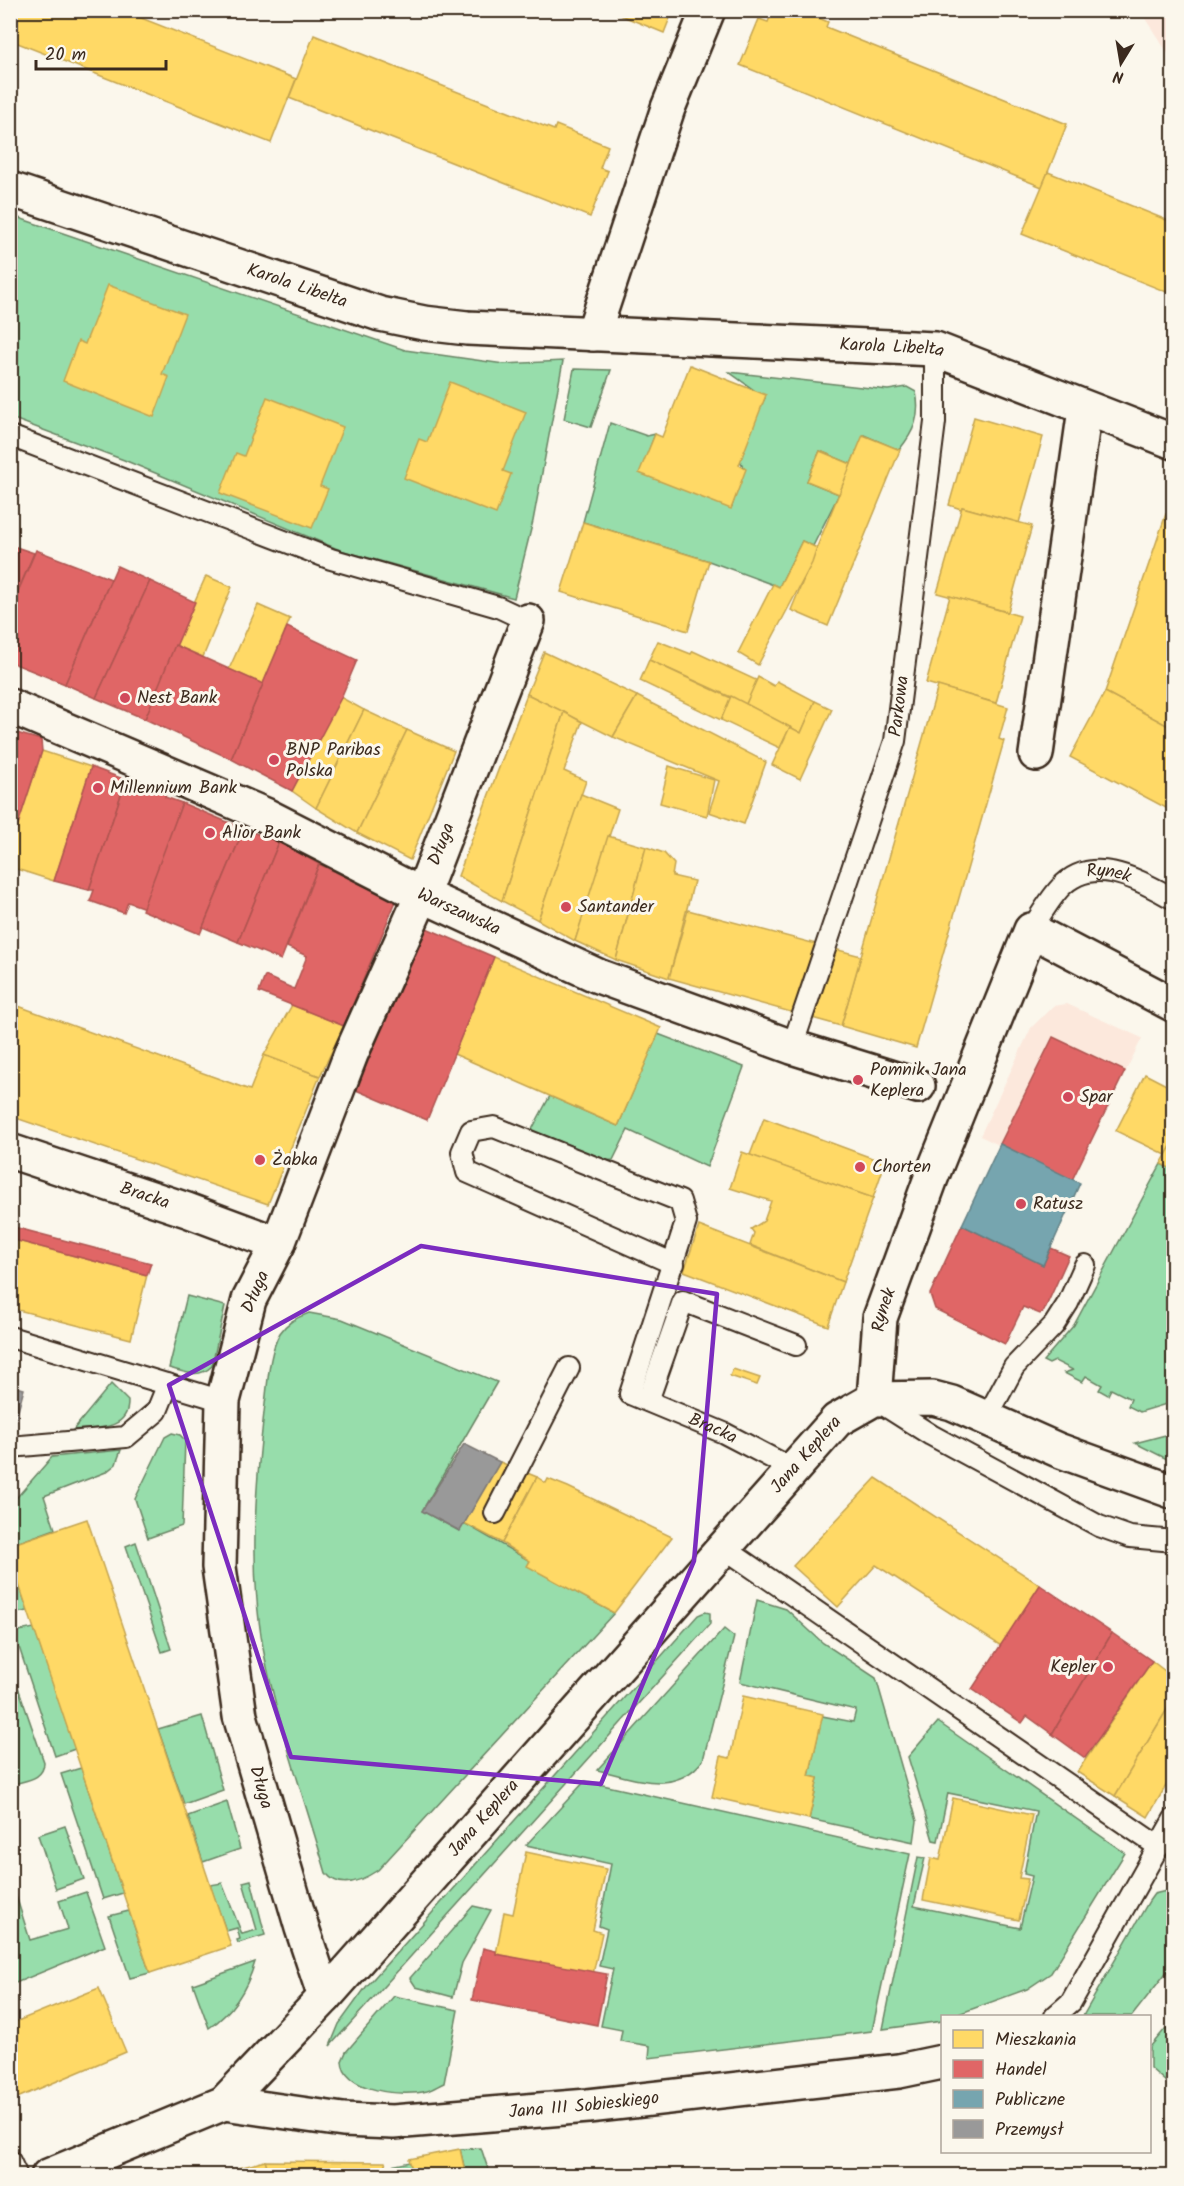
<svg xmlns="http://www.w3.org/2000/svg" width="1184" height="2186" font-family="Kalam,sans-serif">
<style>
.built{fill:#fce8dc}
.green{fill:#97ddab;stroke:#698464;stroke-width:1.5}
.homes{fill:#ffd966;stroke:#c4a450;stroke-width:1.5}
.shops{fill:#e06666;stroke:#ae5450;stroke-width:1.5}
.public{fill:#76a5af;stroke:#648084;stroke-width:1.5}
.industry{fill:#999;stroke:#7d7874;stroke-width:1.5}
.lines{fill:none;stroke-linecap:round;stroke-linejoin:round}
.lane-casing{stroke:#3b2a1e;stroke-width:24}
.street-casing{stroke:#3b2a1e;stroke-width:38}
.secondary-casing{stroke:#3b2a1e;stroke-width:38}
.lane{stroke:#fbf7ec;stroke-width:20}
.street{stroke:#fbf7ec;stroke-width:33}
.secondary{stroke:#fbf7ec;stroke-width:33}
.marked{fill:none;stroke:#7b2cbf;stroke-width:4.5;stroke-linejoin:round}
.poi-dot{fill:#d1495b;stroke:#fbf7ec;stroke-width:2}
.labels{text-anchor:middle;dominant-baseline:central;stroke-width:6;stroke-linejoin:round;paint-order:stroke}
.street-label{font-size:18px;fill:#3b2a1e;stroke:#fbf7ec}
.poi-label{font-size:18px;fill:#3b2a1e;stroke:#fbf7ec;text-anchor:start}
</style>
<rect width="100%" height="100%" fill="#fbf7ec"/>
<filter id="ink" filterUnits="userSpaceOnUse"><feTurbulence type="fractalNoise" baseFrequency=".0167" numOctaves="2"/><feDisplacementMap in="SourceGraphic" scale="12" xChannelSelector="R" yChannelSelector="G"/><feConvolveMatrix kernelMatrix="1 2 1 2 8 2 1 2 1" color-interpolation-filters="sRGB"/></filter>
<g filter="url(#ink)">
<g class="built">
<polygon points="1140,11 1173,11 1173,61"/>
<polygon points="1067,1004 1142,1038 1072,1180 980,1136 1031,1028 1053,1006"/>
</g>
<g class="green">
<polygon points="16,217 405,350 504,364 563,361 533,521 514,598 340,550 124,460 11,418 10,223"/>
<polygon points="574,369 611,370 591,427 564,419"/>
<path d="M 729,372 L 888,390 L 907,387 L 916,392 C 921,416 914,432 899,450 L 864,435 L 851,464 L 820,451 L 807,481 L 839,494 L 813,546 L 802,541 L 779,587 L 706,560 L 583,522 L 610,423 L 647,436 L 655,434 L 640,473 L 732,506 L 744,468 L 737,455 L 765,398 Z"/>
<polygon points="658,1034 744,1067 707,1167 628,1130 613,1160 595,1162 529,1135 550,1096 618,1126"/>
<polygon points="1161,1164 1173,1170 1173,1402 1140,1412 1128,1406 1131,1399 1111,1389 1108,1395 1099,1390 1102,1385 1086,1376 1082,1382 1064,1373 1073,1370 1055,1361 1049,1364 1043,1361 1074,1325"/>
<path d="M 187,1296 L 225,1306 L 212,1366 C 199,1379 185,1372 169,1368 Z"/>
<path d="M 309,1313 L 342,1319 L 497,1382 L 422,1511 L 459,1531 L 464,1523 L 530,1561 L 528,1566 L 614,1613 L 378,1870 C 363,1880 340,1891 326,1873 C 306,1804 281,1734 266,1663 C 248,1579 255,1489 265,1404 C 268,1382 269,1352 280,1333 C 287,1322 297,1317 309,1313 Z"/>
<path d="M 111,1384 L 128,1401 C 129,1431 95,1428 73,1430 Z"/>
<polygon points="172,1433 180,1435 185,1440 182,1526 148,1538 135,1499 165,1437"/>
<polygon points="1173,1433 1173,1462 1135,1443"/>
<polygon points="121,1450 116,1464 106,1472 44,1496 55,1529 11,1545 11,1504 52,1457"/>
<polygon points="136,1542 171,1649 162,1652 126,1546"/>
<polygon points="10,1558 28,1611 11,1614"/>
<polygon points="757,1600 786,1609 823,1643 876,1678 917,1821 914,1842 809,1819 818,1778 809,1776 822,1716 853,1722 856,1710 740,1682"/>
<polygon points="705,1612 710,1613 710,1624 330,2046 339,2024 366,1987 698,1615"/>
<polygon points="34,1628 75,1749 55,1756 14,1632"/>
<path d="M 724,1629 L 734,1637 L 703,1760 C 675,1797 635,1778 597,1770 Z"/>
<path d="M 11,1667 L 44,1762 C 44,1780 25,1780 11,1785 Z"/>
<polygon points="202,1716 223,1790 184,1804 158,1729"/>
<polygon points="938,1722 1125,1853 1051,1973 1027,1989 953,2016 942,2016 942,2021 883,2029 918,1857 925,1858 914,1906 1020,1928 1032,1876 1024,1874 1036,1811 948,1793 938,1841 933,1840 908,1757"/>
<polygon points="81,1768 123,1893 103,1899 61,1774"/>
<polygon points="585,1781 910,1854 872,2031 649,2058 650,2046 620,2041 622,2030 601,2026 613,1969 599,1966 607,1929 599,1926 611,1864 526,1845"/>
<polygon points="227,1802 240,1849 203,1862 188,1816"/>
<polygon points="65,1826 84,1879 56,1889 38,1835"/>
<polygon points="11,1880 30,1940 68,1929 59,1901 86,1892 105,1946 11,1985"/>
<polygon points="251,1880 265,1935 238,1943 237,1940 240,1939 237,1928 226,1931 210,1885 222,1883 242,1934 257,1930 243,1882"/>
<polygon points="1166,1891 1173,1893 1173,1964 1132,2016 1083,2016 1149,1901 1154,1894"/>
<polygon points="473,1906 491,1910 462,1963 453,1997 416,1987 410,1978"/>
<polygon points="129,1911 150,1973 130,1978 109,1916"/>
<path d="M 255,1962 C 247,1989 233,2012 209,2028 L 193,1984 Z"/>
<path d="M 394,1996 L 458,2010 L 444,2083 C 439,2085 433,2089 427,2091 C 404,2097 343,2092 342,2061 L 346,2052 Z"/>
<polygon points="1166,2028 1173,2033 1173,2088 1150,2068 1150,2047"/>
<polygon points="481,2148 490,2175 466,2175 460,2149"/>
<polygon points="410,2162 414,2175 389,2175 386,2167"/>
</g>
<g class="homes">
<polygon points="10,10 121,10 296,79 271,143 10,40"/>
<polygon points="608,10 673,10 664,33"/>
<polygon points="773,10 800,10 828,22 826,27 1067,124 1042,187 740,65 759,19 768,22"/>
<polygon points="314,35 554,130 556,125 608,146 600,168 608,171 590,217 289,98"/>
<polygon points="1048,172 1174,223 1174,295 1022,234"/>
<polygon points="108,285 185,314 162,374 169,377 154,417 63,381 78,341 85,344"/>
<polygon points="690,365 766,395 739,465 746,469 731,509 639,473 655,434 662,437"/>
<polygon points="450,382 526,412 503,471 511,474 496,514 404,478 419,439 427,442"/>
<polygon points="267,397 343,427 320,486 328,489 312,528 220,493 236,453 244,456"/>
<polygon points="974,417 1043,437 1019,523 962,507 961,509 949,505"/>
<polygon points="863,435 900,450 828,626 791,610"/>
<polygon points="820,451 851,464 839,494 807,481"/>
<polygon points="962,507 1032,526 1008,612 937,593"/>
<polygon points="1166,514 1174,517 1174,710 1168,726 1105,692"/>
<polygon points="583,522 709,561 688,631 561,592"/>
<polygon points="802,541 817,548 812,563 758,665 738,653 773,584 779,587"/>
<polygon points="206,576 232,587 203,657 175,645"/>
<polygon points="950,596 1020,616 996,703 926,683"/>
<polygon points="258,605 290,619 263,684 229,669"/>
<polygon points="658,641 691,654 693,651 758,681 746,704 649,660"/>
<polygon points="544,652 637,696 613,737 527,694"/>
<polygon points="649,660 731,698 721,720 640,681"/>
<polygon points="758,677 774,686 777,681 815,701 801,733 746,704"/>
<polygon points="938,686 1008,707 999,739 1004,741 916,1048 841,1026"/>
<polygon points="1105,692 1174,729 1174,798 1168,809 1070,757"/>
<polygon points="527,694 564,712 502,901 458,876"/>
<polygon points="637,696 766,762 744,824 709,812 719,781 613,737"/>
<polygon points="731,696 790,727 780,748 721,720"/>
<polygon points="340,697 364,710 316,808 292,791"/>
<polygon points="815,701 832,709 800,779 772,765 790,727 801,733"/>
<polygon points="364,710 407,730 357,833 316,808"/>
<polygon points="564,712 582,722 564,771 586,781 538,920 502,901"/>
<polygon points="407,730 454,751 410,860 357,833"/>
<polygon points="42,751 91,767 54,881 10,867 10,847"/>
<polygon points="669,766 714,780 707,816 660,803"/>
<polygon points="581,794 618,809 575,941 538,920"/>
<polygon points="608,836 646,847 616,960 575,941"/>
<polygon points="646,847 664,853 674,864 672,876 694,881 669,978 616,960"/>
<polygon points="688,910 861,956 841,1026 669,978"/>
<polygon points="494,957 661,1028 618,1126 454,1054"/>
<polygon points="10,1003 250,1090 264,1055 320,1076 268,1204 10,1116"/>
<polygon points="292,1005 344,1026 320,1076 264,1055"/>
<polygon points="1145,1074 1174,1089 1174,1141 1166,1155 1116,1131"/>
<polygon points="764,1118 880,1161 881,1157 886,1160 873,1198 750,1155"/>
<polygon points="1174,1141 1174,1170 1161,1164"/>
<polygon points="742,1152 873,1198 843,1282 750,1245 754,1233 751,1229 764,1221 771,1201 730,1188"/>
<polygon points="699,1226 843,1282 828,1326 684,1271"/>
<polygon points="10,1239 147,1275 131,1339 10,1308"/>
<polygon points="733,1369 760,1378 757,1385 730,1376"/>
<polygon points="500,1462 537,1477 502,1543 464,1523"/>
<polygon points="537,1477 546,1483 548,1479 568,1487 672,1537 614,1613 527,1566 530,1561 502,1543"/>
<polygon points="876,1478 1040,1585 1001,1646 876,1565 838,1607 793,1566"/>
<polygon points="87,1519 231,1946 150,1973 10,1558 10,1545"/>
<polygon points="1152,1661 1174,1678 1174,1698 1115,1796 1077,1772"/>
<polygon points="743,1696 823,1714 809,1776 818,1778 809,1819 712,1797 721,1756 730,1758"/>
<polygon points="1174,1698 1174,1772 1148,1817 1115,1796"/>
<polygon points="953,1798 1032,1815 1019,1878 1028,1879 1019,1920 923,1900 931,1858 940,1860"/>
<polygon points="526,1852 606,1869 593,1930 602,1933 593,1974 496,1954 504,1912 513,1914"/>
<polygon points="99,1988 126,2052 10,2101 10,2024"/>
<polygon points="460,2149 466,2176 414,2176 409,2159"/>
<polygon points="265,2161 385,2162 389,2176 270,2176"/>
<polygon points="265,2161 270,2176 210,2176"/>
</g>
<g class="shops">
<polygon points="10,545 34,553 10,610"/>
<polygon points="36,550 111,579 65,684 10,662 10,610"/>
<polygon points="117,566 150,581 96,698 65,684"/>
<polygon points="150,581 195,602 145,719 96,698"/>
<polygon points="287,627 357,660 341,698 292,791 231,759"/>
<polygon points="175,645 263,684 231,759 145,719"/>
<polygon points="10,731 41,740 42,751 12,843"/>
<polygon points="91,767 126,780 89,890 54,881"/>
<polygon points="126,780 136,788 137,783 166,793 165,797 182,803 145,908 128,902 124,913 90,901 94,890 89,890"/>
<polygon points="182,803 244,829 200,934 142,910"/>
<polygon points="244,829 279,842 238,942 203,927"/>
<polygon points="279,842 319,864 281,960 238,942"/>
<polygon points="319,864 396,901 344,1026 259,992 265,976 294,989 307,956 287,947"/>
<polygon points="424,927 494,957 427,1120 356,1090"/>
<polygon points="1053,1037 1125,1071 1072,1180 1000,1144"/>
<polygon points="962,1225 1043,1265 1051,1248 1069,1256 1044,1311 1040,1314 1023,1307 1005,1344 935,1309 930,1294"/>
<polygon points="10,1226 151,1263 147,1275 10,1239"/>
<polygon points="1040,1585 1112,1633 1052,1734 1027,1716 1022,1723 972,1689"/>
<polygon points="1112,1633 1152,1661 1085,1758 1052,1734"/>
<polygon points="483,1948 496,1951 496,1954 607,1974 597,2025 472,2000"/>
</g>
<polygon class="public" points="1000,1144 1080,1183 1043,1265 962,1225"/>
<g class="industry">
<polygon points="10,1385 24,1389 14,1426 10,1425"/>
<polygon points="464,1444 500,1462 460,1531 422,1511"/>
</g>
<g class="lines">
<g class="lane-casing">
<g id="lane">
<polyline points="10,436 331,559 498,607 528,621"/>
<path id="s1" d="M 1031,930 C 1040,916 1049,900 1060,888 C 1093,852 1140,881 1174,899"/>
<path id="s2" d="M 792,1047 L 895,741 L 935,422 L 935,349"/>
<path id="s3" d="M 674,1264 L 467,1172 L 462,1152 L 471,1131 L 494,1127 L 680,1201 L 686,1222 L 630,1394 L 724,1433 L 793,1469"/>
<polyline points="10,1337 223,1401"/>
<polyline points="648,1401 683,1301 796,1345"/>
<polyline points="879,1402 931,1435 1099,1526 1130,1537 1174,1541"/>
<polyline points="986,1419 1014,1367 1054,1325 1068,1303 1085,1265"/>
<polyline points="10,1447 126,1437 157,1411 168,1384"/>
<polyline points="495,1513 569,1368"/>
<polyline points="724,1548 1159,1847"/>
<polyline points="1055,2016 1071,2002 1174,1819"/>
<polyline points="10,2161 17,2176"/>
</g>
</g>
<g class="street-casing">
<g id="street">
<path id="s4" d="M 10,189 L 380,314 L 424,323 L 467,328 L 935,349 L 1174,442"/>
<polyline points="593,334 668,108 708,10"/>
<path id="s5" d="M 10,706 L 265,815 L 422,895 L 598,976 L 792,1047 L 918,1086"/>
<polyline points="1036,754 1085,409"/>
<path id="s6" d="M 278,1244 L 351,1054 L 422,895 L 528,621"/>
<path id="s7" d="M 874,1399 L 880,1318 L 931,1178 L 1031,930 L 1174,1005"/>
<path id="s8" d="M 224,2103 L 343,2120 L 393,2122 L 588,2106 L 899,2071 L 942,2062"/>
</g>
</g>
<g class="secondary-casing">
<g id="secondary">
<path id="s9" d="M 10,1151 L 187,1210 L 278,1244 L 249,1300 L 223,1401 L 219,1567 L 240,1716 L 302,1928 L 325,1997"/>
<path id="s10" d="M 48,2176 L 224,2103 L 325,1997 L 837,1420 L 874,1399 L 933,1398 L 952,1403 L 1058,1450 L 1174,1492"/>
</g>
</g>
<use href="#lane" class="lane"/>
<use href="#street" class="street"/>
<use href="#secondary" class="secondary"/>
</g>
</g>
<path class="marked" d="M 421,1246 L 717,1294 L 694,1561 L 601,1784 L 291,1757 L 169,1385 Z"/>
<g class="poi-dot">
<circle cx="125" cy="698" r="6"/>
<circle cx="274" cy="760" r="6"/>
<circle cx="98" cy="788" r="6"/>
<circle cx="210" cy="833" r="6"/>
<circle cx="566" cy="907" r="6"/>
<circle cx="858" cy="1080" r="6"/>
<circle cx="1068" cy="1097" r="6"/>
<circle cx="260" cy="1160" r="6"/>
<circle cx="860" cy="1167" r="6"/>
<circle cx="1021" cy="1204" r="6"/>
<circle cx="1108" cy="1667" r="6"/>
</g>
<g class="labels">
<g class="street-label">
<text stroke="none"><textPath href="#s4" startOffset="303">Karola Libelta</textPath></text>
<text stroke="none"><textPath href="#s4" startOffset="904">Karola Libelta</textPath></text>
<text stroke="none"><textPath href="#s2" startOffset="358">Parkowa</textPath></text>
<text stroke="none"><textPath href="#s6" startOffset="432">Długa</textPath></text>
<text stroke="none"><textPath href="#s1" startOffset="105">Rynek</textPath></text>
<text stroke="none"><textPath href="#s5" startOffset="494">Warszawska</textPath></text>
<text stroke="none"><textPath href="#s9" startOffset="142">Bracka</textPath></text>
<text transform="translate(256 1292) rotate(-67)">Długa</text>
<text stroke="none"><textPath href="#s7" startOffset="90">Rynek</textPath></text>
<text stroke="none"><textPath href="#s3" startOffset="786">Bracka</textPath></text>
<text stroke="none"><textPath href="#s10" startOffset="1062">Jana Keplera</textPath></text>
<text stroke="none"><textPath href="#s9" startOffset="842">Długa</textPath></text>
<text stroke="none"><textPath href="#s10" startOffset="576">Jana Keplera</textPath></text>
<text stroke="none"><textPath href="#s8" startOffset="362">Jana III Sobieskiego</textPath></text>
</g>
<g class="poi-label">
<text x="137" y="698">Nest Bank</text>
<text x="286" y="750">BNP Paribas<tspan x="286" dy="21">Polska</tspan></text>
<text x="110" y="788">Millennium Bank</text>
<text x="222" y="833">Alior Bank</text>
<text x="578" y="907">Santander</text>
<text x="870" y="1070">Pomnik Jana<tspan x="870" dy="21">Keplera</tspan></text>
<text x="1080" y="1097">Spar</text>
<text x="272" y="1160">Żabka</text>
<text x="872" y="1167">Chorten</text>
<text x="1033" y="1204">Ratusz</text>
<text x="1096" y="1667" text-anchor="end">Kepler</text>
</g>
</g>
<rect width="1184" height="2186" fill="none" stroke="#fbf7ec" stroke-width="36"/>
<rect x="18" y="18" width="1148" height="2150" fill="none" stroke="#3b2a1e" stroke-width="2" filter="url(#ink)"/>
<rect x="941" y="2015" width="210" height="138" fill="#fbf7ec" stroke="#aea59a" stroke-width="1.5"/>
<rect x="953" y="2030" width="30" height="18" fill="#ffd966" stroke="#aea59a" stroke-width="1.5"/>
<text x="995" y="2045" font-size="18" fill="#3b2a1e">Mieszkania</text>
<rect x="953" y="2060" width="30" height="18" fill="#e06666" stroke="#aea59a" stroke-width="1.5"/>
<text x="995" y="2075" font-size="18" fill="#3b2a1e">Handel</text>
<rect x="953" y="2090" width="30" height="18" fill="#76a5af" stroke="#aea59a" stroke-width="1.5"/>
<text x="995" y="2105" font-size="18" fill="#3b2a1e">Publiczne</text>
<rect x="953" y="2120" width="30" height="18" fill="#999999" stroke="#aea59a" stroke-width="1.5"/>
<text x="995" y="2135" font-size="18" fill="#3b2a1e">Przemysł</text>
<g transform="translate(1121 63) rotate(191)" stroke="#fbf7ec" stroke-width="4.5" paint-order="stroke">
<path d="M0-4.5L10 22L0 15L-10 22Z" fill="#3b2a1e"/>
<text y="-9" font-size="16" font-weight="bold" text-anchor="middle" fill="#3b2a1e">N</text>
</g>
<path d="M36 60v9h130v-9" fill="none" stroke="#3b2a1e" stroke-width="3"/>
<text x="45" y="60" font-size="18" fill="#3b2a1e" stroke="#fbf7ec" stroke-width="4.5" paint-order="stroke">20 m</text>
</svg>
